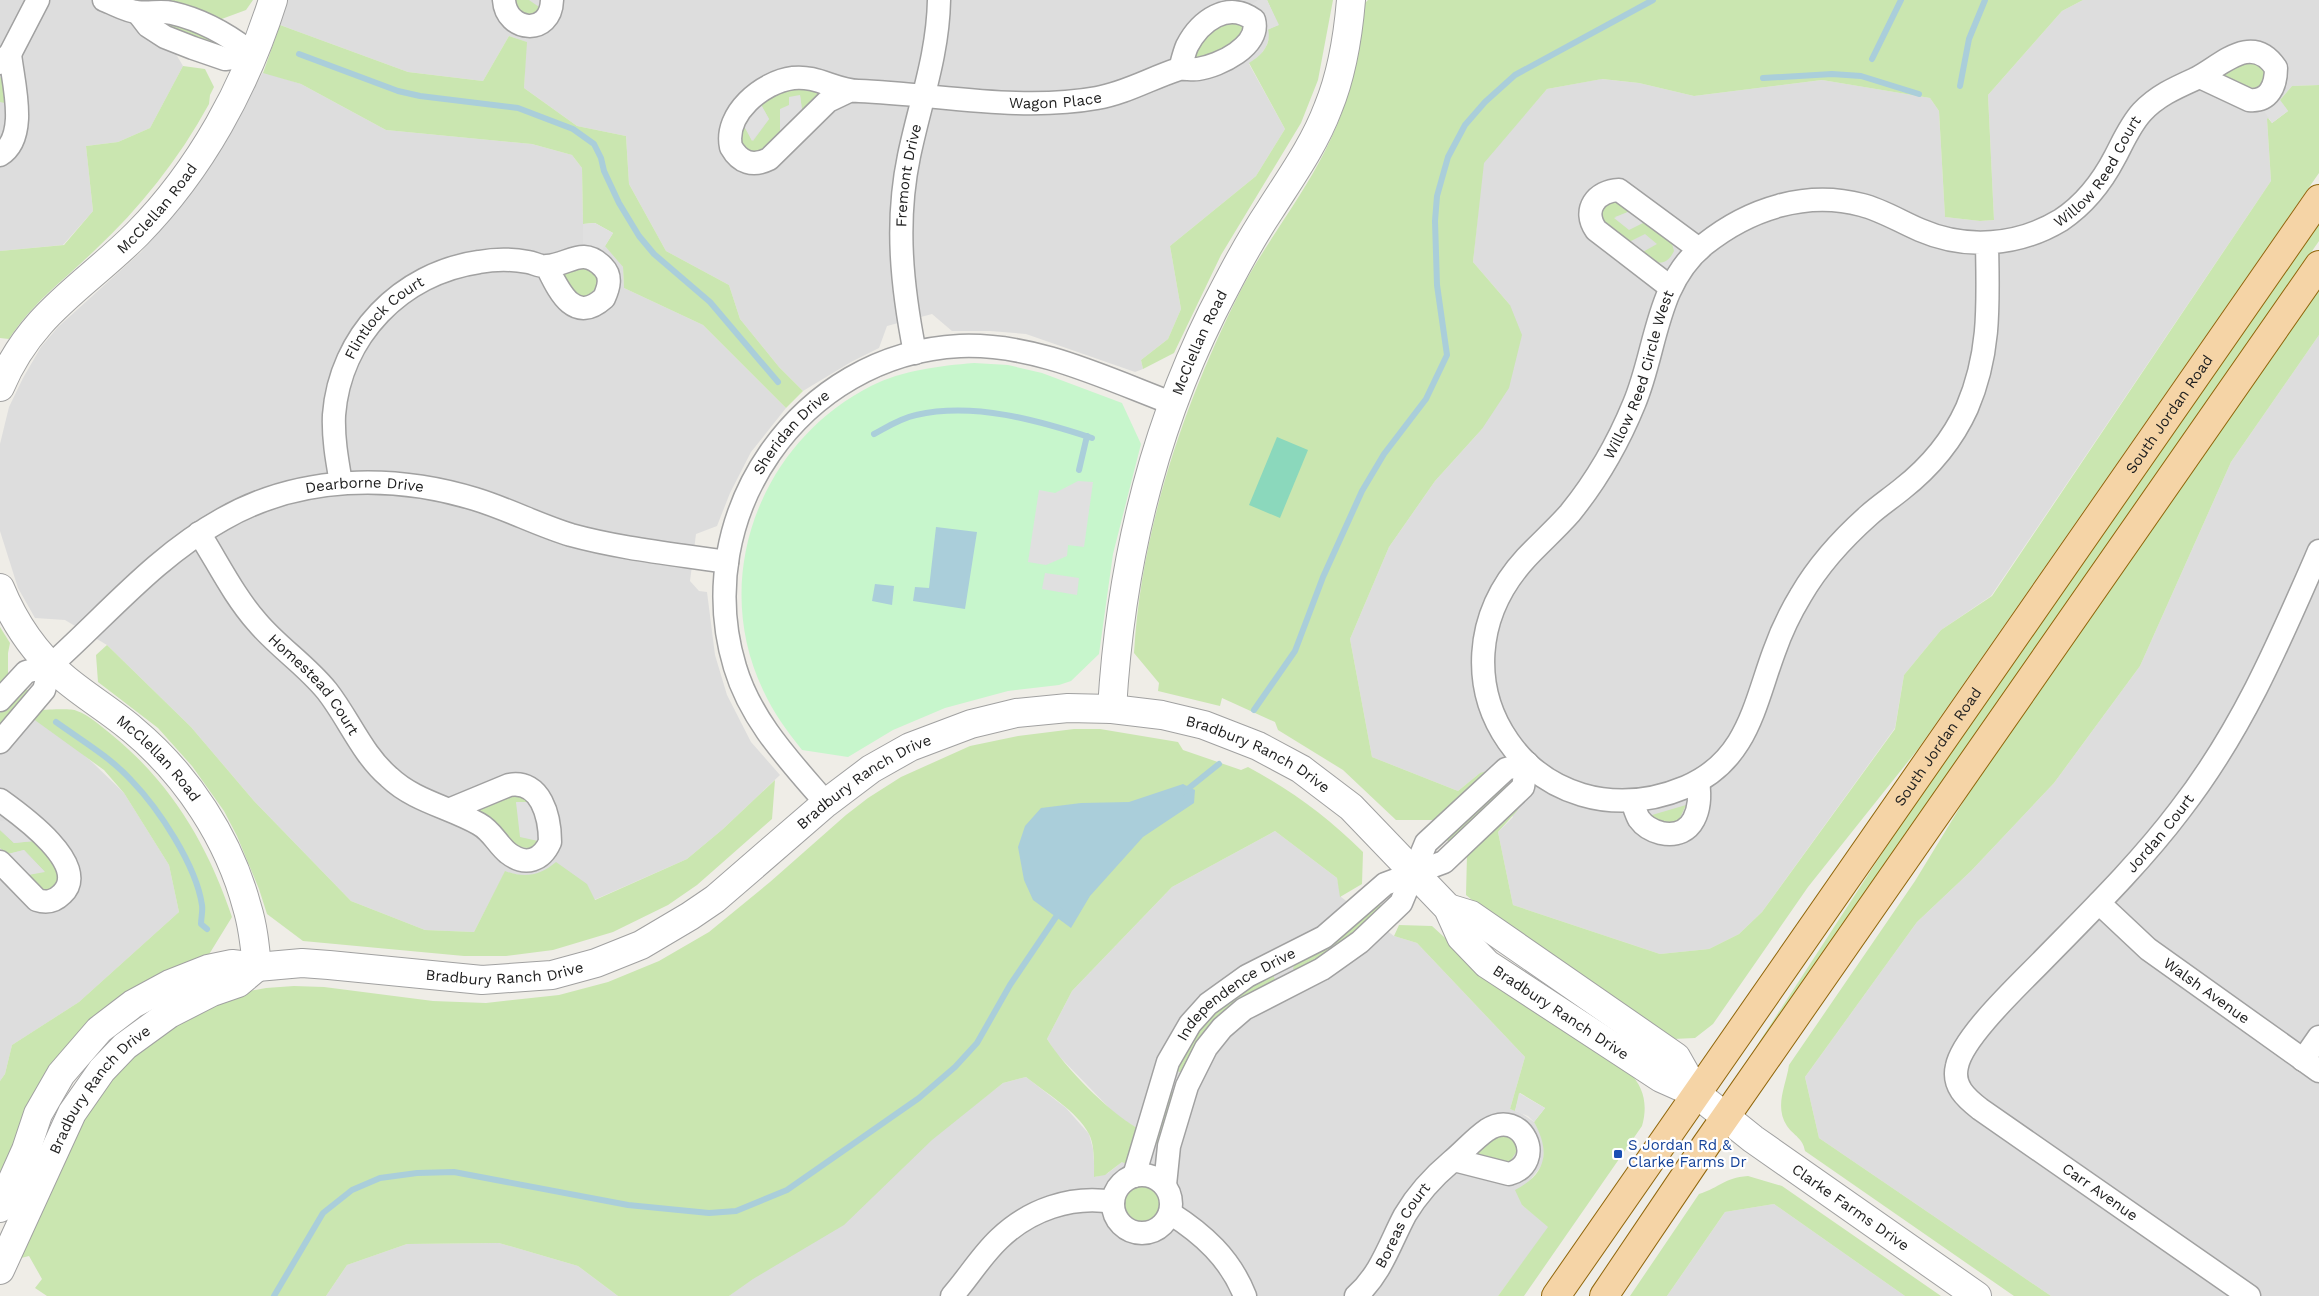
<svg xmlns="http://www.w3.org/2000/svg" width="2319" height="1296" font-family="'Work Sans',sans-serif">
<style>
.residential{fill:#ddd}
.grass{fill:#cae6b0}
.park{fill:#c7f6cc}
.pitch{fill:#8bd8bc}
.parking{fill:#e0e0e0}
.water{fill:#aaceda}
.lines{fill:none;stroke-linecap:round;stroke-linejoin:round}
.stream{stroke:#aaceda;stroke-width:6}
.minor-casing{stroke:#a1a1a1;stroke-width:25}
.tertiary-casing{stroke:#a1a1a1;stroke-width:30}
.primary-casing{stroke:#90660b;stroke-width:30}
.minor{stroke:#fff;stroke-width:22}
.tertiary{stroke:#fff;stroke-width:28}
.primary{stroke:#f5d4a6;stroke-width:28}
.transit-dot{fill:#1a4fb4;stroke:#fff;stroke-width:2}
.labels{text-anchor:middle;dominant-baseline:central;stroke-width:4.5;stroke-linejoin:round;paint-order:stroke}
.street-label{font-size:15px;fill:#202020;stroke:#fff}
.transit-label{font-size:15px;fill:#164399;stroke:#fff;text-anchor:start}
</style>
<rect width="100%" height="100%" fill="#efede7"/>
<g class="residential">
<polygon points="0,0 144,0 183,66 150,128 118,142 86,146 93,211 63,245 0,251"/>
<polygon points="288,0 1267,0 1270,35 1266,47 1259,57 1249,64 1285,129 1256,176 1170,246 1181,309 1168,339 1141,360 1143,369 1135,372 1026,334 990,331 952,331 932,314 887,326 879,348 851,362 803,391 779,367 740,319 729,285 666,251 629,184 626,136 577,126 524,88 526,42 509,36 483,81 408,72 280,25"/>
<polygon points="2083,0 2319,0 2319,85 2292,86 2280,100 2288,111 2267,119 2271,181 1991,596 1941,630 1904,675 1895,728 1762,912 1739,934 1709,949 1660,954 1513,905 1498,832 1513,817 1480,773 1458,791 1372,757 1350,639 1389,547 1435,481 1482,429 1510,305 1473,262 1483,163 1547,89 1601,79 1639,83 1694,96 1822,80 1930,98 1939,111 1945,217 1980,221 1994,220 1988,95 2062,11"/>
<polygon points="263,72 301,84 386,130 532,144 572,155 582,168 583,223 611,251 623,267 624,288 703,325 786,408 751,452 730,493 717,526 696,534 690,581 699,591 707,592 715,655 727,695 751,742 780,775 723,829 687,859 594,900 550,868 538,874 524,876 505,872 474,932 425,930 351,901 254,801 191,727 107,645 65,620 35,618 18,588 0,531 0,444 9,407 23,378 41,347 58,327 141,252 199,183 223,146"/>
<polygon points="2319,335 2319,1296 2051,1296 1819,1138 1805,1077 1917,922 1971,871 2054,783 2140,666 2231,462"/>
<polygon points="0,684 92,762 124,793 169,865 179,912 79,1002 12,1045 5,1074 0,1081"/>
<polygon points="1275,831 1337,878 1341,897 1394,936 1417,943 1525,1057 1510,1109 1521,1113 1534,1122 1542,1136 1544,1150 1543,1164 1527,1184 1522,1205 1549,1227 1498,1296 729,1296 1003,1083 1026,1077 1066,1108 1089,1134 1093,1149 1095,1177 1108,1173 1122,1162 1137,1128 1117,1116 1056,1053 1047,1039 1072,991 1172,887"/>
<polygon points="1774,1204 1905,1296 1667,1296 1725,1212"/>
<polygon points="499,1243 578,1266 618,1296 326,1296 347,1265 407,1244"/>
</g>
<g class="grass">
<polygon points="154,0 253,0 246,10 219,20 171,2"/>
<polygon points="514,0 529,0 542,9 532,16 520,12"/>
<path d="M 1267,0 L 1333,0 L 1318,80 L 1301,123 L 1221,255 L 1174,353 L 1143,369 L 1141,360 L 1168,339 L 1181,309 L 1170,246 L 1256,176 L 1285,129 L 1249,63 C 1261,56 1272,45 1268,29 L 1278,25 Z"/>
<path d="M 1368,0 L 2083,0 L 2062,11 L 1988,95 L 1994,220 L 1980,221 L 1945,217 L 1939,111 L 1930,98 L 1822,80 L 1694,96 L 1639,83 L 1602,79 L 1547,89 L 1484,163 L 1473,262 L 1510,305 L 1522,335 L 1509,388 L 1482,429 L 1435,481 L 1389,547 L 1350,639 L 1372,757 L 1458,791 L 1480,773 L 1487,771 L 1435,820 L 1396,820 L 1343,770 L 1278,730 L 1275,722 L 1222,698 L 1220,706 L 1158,691 L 1159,683 L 1134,653 C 1141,529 1185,400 1241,290 C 1266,242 1301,199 1325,151 C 1351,101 1358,57 1365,3 Z"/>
<polygon points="157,18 214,37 217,43 216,45 165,29"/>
<path d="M 1219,20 L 1243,24 C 1243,45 1215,51 1198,58 L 1195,57 L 1194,52 Z"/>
<polygon points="280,25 408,72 483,81 509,36 527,42 524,88 577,126 626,136 629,184 666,251 729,285 740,319 779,367 803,391 786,408 703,325 624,288 623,267 605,246 613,233 595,223 583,224 582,168 572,155 532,144 386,130 301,84 263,73"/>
<path d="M 2251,61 L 2258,62 L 2266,72 L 2263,85 C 2249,93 2236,82 2222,76 L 2224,71 Z"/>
<path d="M 183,66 L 205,69 L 214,87 L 210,95 L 209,104 C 179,159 140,208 94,251 C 62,282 34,301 9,339 L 0,338 L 0,251 L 64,245 L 93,211 L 86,146 L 118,142 L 150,128 Z"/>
<polygon points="0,77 3,80 5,103 0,102"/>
<polygon points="2319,85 2319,173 1918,749 1808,887 1713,1024 1695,1038 1673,1039 1517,937 1466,895 1467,854 1522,801 1517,811 1498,832 1513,905 1660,954 1709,949 1739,934 1762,912 1895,729 1904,675 1941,630 1992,596 2271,181 2267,119 2268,118 2272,123 2288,111 2280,100 2292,86"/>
<polygon points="806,87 818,92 817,96 802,110 800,95 789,105 780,134 761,155 753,154 741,148 740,136 744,126 753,141 769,119 760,103 786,89"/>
<path d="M 1613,199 L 1633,210 L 1615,217 L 1647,221 L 1671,240 L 1674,251 C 1665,269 1654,263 1641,253 L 1657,244 L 1645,234 L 1627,243 L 1604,224 L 1600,218 L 1602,206 Z"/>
<polygon points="2319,219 2319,241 1759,1048 1756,1047 1905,818"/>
<polygon points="586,267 598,276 597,287 588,296 579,297 561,275 564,271"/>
<path d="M 2319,286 L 2319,335 L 2231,462 L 2140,666 L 2054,783 L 1971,871 L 1917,922 L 1805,1077 L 1819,1138 L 2051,1296 L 2014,1296 L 1805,1151 C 1803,1138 1794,1136 1787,1126 C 1774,1106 1786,1086 1789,1065 L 1915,881 L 1979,776 Z"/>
<polygon points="0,627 10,643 8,653 8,678 0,684"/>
<path d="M 107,645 L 191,727 L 254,801 L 351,901 L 425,930 L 474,932 L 505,871 C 524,878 540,876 556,862 L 587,884 L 595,900 L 687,859 L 723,829 L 775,780 L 772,819 L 697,885 L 668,905 L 613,932 L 553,950 L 506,956 L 464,956 L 303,941 L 267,914 L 259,889 L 237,836 L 224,811 L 192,766 L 158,728 L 98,682 L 96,655 Z"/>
<polygon points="25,688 29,691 0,729 0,713"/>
<path d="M 39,710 C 48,710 71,708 77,711 C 89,715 102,727 112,735 C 171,783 208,845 232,917 L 208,956 L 130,994 L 0,1178 L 0,1081 L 5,1074 L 12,1045 L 79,1002 L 179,912 L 169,865 L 124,793 L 104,770 L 32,718 Z"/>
<path d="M 1074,729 L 1100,729 L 1178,742 L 1183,750 L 1241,770 L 1248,767 C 1291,790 1328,817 1363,852 L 1362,884 L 1340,897 L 1337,878 L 1275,831 L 1172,887 L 1072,991 L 1047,1039 C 1066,1069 1107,1110 1137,1128 L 1126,1164 L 1122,1162 L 1105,1175 L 1094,1177 C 1094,1164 1095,1146 1089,1134 C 1077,1111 1046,1093 1026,1077 L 1003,1083 L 932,1140 L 844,1225 L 753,1279 L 729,1296 L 618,1296 L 578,1266 L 499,1243 L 407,1244 L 347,1265 L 326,1296 L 47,1296 L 35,1288 L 42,1279 L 29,1256 L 21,1258 L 19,1253 L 84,1107 L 153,1034 L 244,992 L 266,988 L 294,986 L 324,987 L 433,1001 L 486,1003 L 559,995 L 608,982 L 659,961 L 709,932 L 770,882 L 846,815 L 868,798 L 901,777 L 970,746 L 1018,736 Z"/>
<polygon points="1504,783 1508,786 1449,842 1446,839"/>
<path d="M 521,795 L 531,802 L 516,803 L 538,841 L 538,844 L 529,848 L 517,847 L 498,825 L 477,811 L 480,808 C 495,807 505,796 521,795 Z"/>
<polygon points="1686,805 1679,820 1673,824 1653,818 1652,815"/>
<polygon points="0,830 14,843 34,841 54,863 60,880 49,891 40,891 28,875 44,871 24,850 8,854 0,848"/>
<polygon points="1377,903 1382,906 1361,931 1297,972 1293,969 1295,963"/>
<path d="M 1399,925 L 1432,926 L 1455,947 L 1629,1072 C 1644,1087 1648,1105 1642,1126 L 1524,1296 L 1498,1296 L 1548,1227 L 1522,1205 L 1515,1190 C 1546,1174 1551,1152 1534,1122 L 1545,1108 L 1520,1093 L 1515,1111 L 1510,1109 L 1525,1057 L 1417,943 L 1394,936 Z"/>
<polygon points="1273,974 1275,980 1273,983 1183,1071 1179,1072 1176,1069 1191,1039 1226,999"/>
<polygon points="1169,1091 1174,1093 1159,1145 1153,1143"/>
<polygon points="1505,1135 1515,1141 1517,1151 1509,1163 1476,1156 1475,1152 1494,1137"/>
<path d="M 1748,1176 L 1782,1186 L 1941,1296 L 1905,1296 L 1774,1204 L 1725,1212 L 1667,1296 L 1630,1296 L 1699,1194 C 1721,1187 1723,1178 1748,1176 Z"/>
<circle cx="1142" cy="1203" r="21"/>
</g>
<path class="park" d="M 974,363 L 1008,365 L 1042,373 L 1122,403 L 1141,444 L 1113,554 L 1099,654 L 1071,681 L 1059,685 L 1008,691 L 945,708 L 893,730 L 848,757 L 802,750 C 787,731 773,712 763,690 C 709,576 761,442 871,386 C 903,370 939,366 974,363 Z"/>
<polygon class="pitch" points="1277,437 1308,450 1280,518 1249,505"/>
<g class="parking">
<polygon points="1258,0 1267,0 1279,25 1265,31 1261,17 1252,4"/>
<polygon points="800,95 802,110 780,134 780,109 789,105 789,97"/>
<polygon points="2278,98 2288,111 2272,123 2262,108"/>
<polygon points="760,103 769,119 752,141 744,126"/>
<polygon points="1633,210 1647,221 1629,230 1614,218"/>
<polygon points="595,223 613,233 602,251 583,247 583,224"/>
<polygon points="1078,481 1093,482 1084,547 1068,545 1067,556 1046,565 1028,562 1039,490 1055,493"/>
<polygon points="1045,573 1079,578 1077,595 1042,589"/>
<polygon points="516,802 531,802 538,841 520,837"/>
<polygon points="9,820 34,841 14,843 0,830 0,821"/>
<polygon points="24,850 45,872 28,875 8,854"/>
<polygon points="1519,1093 1545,1108 1534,1122 1528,1116 1515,1111"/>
</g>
<g class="water">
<polygon points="936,527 977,532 965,609 913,601 915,587 929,588"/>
<polygon points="875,584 894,586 892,605 872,601"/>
<polygon points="1183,784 1195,790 1194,803 1143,837 1090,896 1071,928 1033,900 1024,880 1018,847 1025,826 1041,808 1081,803 1129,802"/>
</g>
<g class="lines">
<g class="stream">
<polyline points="299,54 398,91 420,96 518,108 573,129 594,144 601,158 604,171 619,203 639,236 654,254 710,302 778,382"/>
<polyline points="1872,59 1901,0"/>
<polyline points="1763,78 1832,74 1861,76 1919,94"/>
<polyline points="1960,86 1969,39 1985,0"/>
<path d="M 874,434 C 887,427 901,418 916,415 C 974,402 1037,420 1092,438"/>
<polyline points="1079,470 1087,436"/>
<polyline points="1254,710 1295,651 1323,577 1362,491 1384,454 1426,399 1447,355 1437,285 1435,221 1437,196 1448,157 1465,125 1485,102 1515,75 1653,0"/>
<path d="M 56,722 C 81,740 110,757 131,780 C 159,809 196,865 202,905 C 203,911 201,918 201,924 L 207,929"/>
<polyline points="1184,792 1219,764"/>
<polyline points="274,1296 323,1213 352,1190 380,1178 417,1173 454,1172 628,1205 709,1213 736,1211 787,1190 919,1098 955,1067 977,1043 1010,985 1060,911"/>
</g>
<g class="minor-casing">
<g id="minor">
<path d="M 104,0 C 115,4 126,11 137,12 C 149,14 160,10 172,13 C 203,20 229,35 254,55"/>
<path d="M 504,0 C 506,32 551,37 552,0"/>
<polyline points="138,13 148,26 165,37 193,48 225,59 254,55"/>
<polyline points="0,63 10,54 38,0"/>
<path id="s1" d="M 849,91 L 828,101 L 769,159 C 753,167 740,163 731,147 C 724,114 762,82 793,78 C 817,75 836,91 859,91 C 937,94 1019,112 1097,98 C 1126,93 1151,78 1179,69 C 1185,68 1191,70 1198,69 C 1219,66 1261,46 1254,20 C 1228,0 1200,21 1187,46 C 1184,53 1182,62 1180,69"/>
<path d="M 0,155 C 29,137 13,83 10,54"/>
<path id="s2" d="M 1987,243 C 1988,302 1991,352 1967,408 C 1952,441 1930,467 1902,489 C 1891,498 1879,506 1869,515 C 1842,539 1819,564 1801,595 C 1790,613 1781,632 1774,652 C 1754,706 1747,761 1686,787 C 1535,850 1416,678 1526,558 C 1540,543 1556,529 1570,513 C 1596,481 1618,443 1634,404 C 1657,350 1655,284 1705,244 C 1749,209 1806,190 1862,205 C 1882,210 1901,222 1920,230 C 1966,250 2018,246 2061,220 C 2085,204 2102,182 2115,157 C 2123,142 2130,125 2142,112 C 2157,96 2175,88 2195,79 C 2220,67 2251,31 2276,68 C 2276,86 2269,102 2249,100 L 2200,77"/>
<path d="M 1670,287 L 1596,230 C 1582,210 1596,191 1619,190 L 1699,249"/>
<path id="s3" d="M 915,353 C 902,287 895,223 909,156 C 920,103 938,55 939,0"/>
<path id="s4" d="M 341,483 C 337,460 333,438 334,415 C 340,336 401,273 479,262 C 495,259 512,259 528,262 C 534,263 541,267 546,266 C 568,266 582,245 603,267 C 612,276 609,287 604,298 C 574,325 559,291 547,267"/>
<path id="s5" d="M 199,533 C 218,563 234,596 257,622 C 278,647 306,665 327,691 C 349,719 362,754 389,777 C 414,801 449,807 479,824 C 492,831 497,844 508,853 C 526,867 542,860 550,842 C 550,817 541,779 509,785 L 451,809"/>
<path id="s6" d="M 51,665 C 107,615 156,556 223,519 C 300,475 393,474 475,499 C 508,509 538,525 571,535 C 622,549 675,554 727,562"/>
<polyline points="0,700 26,672 51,665 44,690 0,742"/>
<path d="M 0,800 C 21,815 92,866 62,894 C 54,902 46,903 37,900 L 0,862"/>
<path d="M 1632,801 C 1634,806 1636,814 1639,819 C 1644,826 1653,831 1661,833 C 1695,840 1702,807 1698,782"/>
<path id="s7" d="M 826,803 C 790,761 751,721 735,667 C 689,515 800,354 960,346 C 1035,343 1105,378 1174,404"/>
<path id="s8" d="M 2099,903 L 2148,949 L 2319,1071"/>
<polyline points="2303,1060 2319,1037"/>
<circle cx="1142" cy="1204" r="29"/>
<path id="s9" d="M 1134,1176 L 1168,1062 L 1190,1024 L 1208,1004 L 1247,976 L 1324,937 L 1385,884 L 1444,862 L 1523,787 L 1527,763"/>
<polyline points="1165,1185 1169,1146 1187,1086 1206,1048 1222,1028 1244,1009 1322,969 1360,942 1401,903 1426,843 1506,769 1527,763"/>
<path d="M 1170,1213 C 1203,1234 1230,1258 1245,1296"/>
<path d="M 952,1296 C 968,1278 981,1256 999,1239 C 1029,1210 1071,1195 1113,1202"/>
<path id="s10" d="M 1356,1296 C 1381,1274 1390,1243 1405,1215 C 1418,1193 1433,1177 1452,1161 C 1464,1151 1474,1139 1487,1130 C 1522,1107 1548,1163 1509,1174 L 1454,1160"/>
<path id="s11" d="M 2249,1296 L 1980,1109 C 1966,1098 1952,1086 1957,1066 C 1963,1036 2023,981 2045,958 C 2091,911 2140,863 2180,810 C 2242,730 2279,643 2319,551"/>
</g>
</g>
<g class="tertiary-casing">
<g id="tertiary">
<path id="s12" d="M 0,387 C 31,313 84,287 137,234 C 201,169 246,86 273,0"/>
<path id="s13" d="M 0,588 C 14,622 36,654 63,677 C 85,696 111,711 133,730 C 187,775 229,839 247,907 C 253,926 255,946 257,967"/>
<path id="s14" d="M 1112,709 C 1120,572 1151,436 1212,313 C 1230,278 1248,243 1270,210 C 1291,177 1314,145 1328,108 C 1342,74 1348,36 1351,0"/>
<polyline points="1448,908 1471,915 1676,1057 1697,1094"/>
<path id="s15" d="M 0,1208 L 26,1150 L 38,1114 L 61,1074 L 99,1030 L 133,1004 L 170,984 L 208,969 L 232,964 L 257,967 L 302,963 L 329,965 L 482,980 L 552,975 L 596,963 L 641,945 L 690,916 L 715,899 L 826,803 L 871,769 L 910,747 L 971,724 L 1016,713 L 1068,708 L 1112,709 L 1162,715 L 1204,725 L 1258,746 L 1301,769 L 1351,807 L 1448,908 L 1461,937 L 1487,964 L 1661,1078 L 1697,1094 L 1753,1139 L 1977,1296"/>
<path id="s16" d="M 0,1270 L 72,1113 L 102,1070 L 125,1046 L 169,1014 L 212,992 L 238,983 L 257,967"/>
</g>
</g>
<g class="primary-casing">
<g id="primary">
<path id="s17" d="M 1556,1296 L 2319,199"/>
<polyline points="1604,1296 1706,1145 2319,265"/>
</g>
</g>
<use href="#minor" class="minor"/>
<use href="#tertiary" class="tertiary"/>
<use href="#primary" class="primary"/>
</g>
<rect class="transit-dot" x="1613" y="1149" width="10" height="10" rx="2.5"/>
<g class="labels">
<g class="street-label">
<text stroke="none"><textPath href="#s1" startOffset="518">Wagon Place</textPath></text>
<text stroke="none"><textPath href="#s2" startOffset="1856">Willow Reed Court</textPath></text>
<text stroke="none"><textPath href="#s3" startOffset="179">Fremont Drive</textPath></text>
<text stroke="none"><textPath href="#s12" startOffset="240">McClellan Road</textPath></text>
<text stroke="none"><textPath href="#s4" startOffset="182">Flintlock Court</textPath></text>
<text stroke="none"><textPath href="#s14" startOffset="379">McClellan Road</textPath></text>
<text stroke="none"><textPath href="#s2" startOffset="1268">Willow Reed Circle West</textPath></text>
<text stroke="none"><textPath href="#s17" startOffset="1074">South Jordan Road</textPath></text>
<text stroke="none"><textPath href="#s7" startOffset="419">Sheridan Drive</textPath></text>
<text stroke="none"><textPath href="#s6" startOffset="374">Dearborne Drive</textPath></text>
<text stroke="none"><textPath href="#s5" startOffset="191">Homestead Court</textPath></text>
<text stroke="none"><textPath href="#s17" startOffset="669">South Jordan Road</textPath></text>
<text stroke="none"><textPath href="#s15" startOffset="1469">Bradbury Ranch Drive</textPath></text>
<text stroke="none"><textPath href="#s13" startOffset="236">McClellan Road</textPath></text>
<text stroke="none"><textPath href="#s15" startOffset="1049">Bradbury Ranch Drive</textPath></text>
<text stroke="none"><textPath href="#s11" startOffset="690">Jordan Court</textPath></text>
<text stroke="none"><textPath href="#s15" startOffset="630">Bradbury Ranch Drive</textPath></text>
<text stroke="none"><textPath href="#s8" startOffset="139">Walsh Avenue</textPath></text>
<text stroke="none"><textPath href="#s9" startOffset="218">Independence Drive</textPath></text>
<text stroke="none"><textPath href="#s15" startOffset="1875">Bradbury Ranch Drive</textPath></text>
<text stroke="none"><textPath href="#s16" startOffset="208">Bradbury Ranch Drive</textPath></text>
<text transform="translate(2100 1192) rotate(35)">Carr Avenue</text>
<text stroke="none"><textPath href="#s15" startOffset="2225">Clarke Farms Drive</textPath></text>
<text stroke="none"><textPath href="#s10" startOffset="85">Boreas Court</textPath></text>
</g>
<g class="transit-label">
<text x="1628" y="1145">S Jordan Rd &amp;<tspan x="1628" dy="17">Clarke Farms Dr</tspan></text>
</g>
</g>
</svg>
